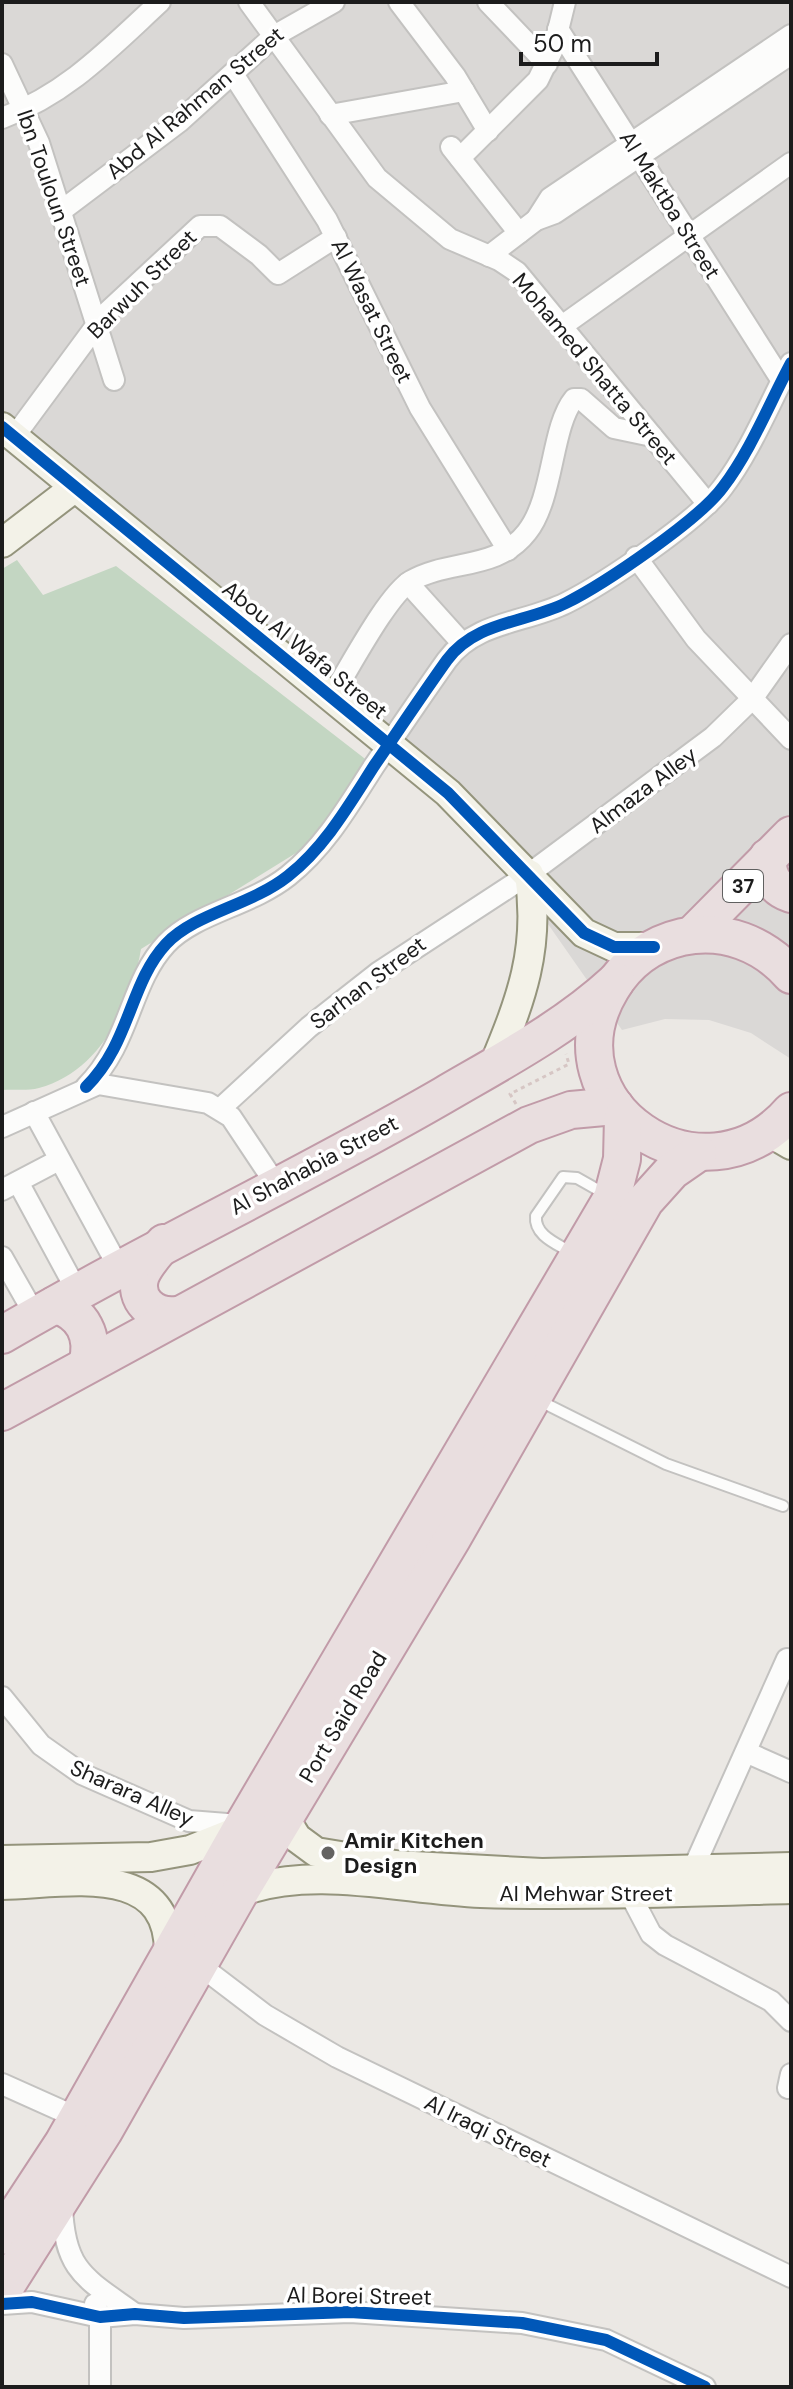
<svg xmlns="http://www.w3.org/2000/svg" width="793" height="2389" font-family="'DM Sans',sans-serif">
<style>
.residential{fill:#dad8d6}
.cemetery{fill:#c3d6c2}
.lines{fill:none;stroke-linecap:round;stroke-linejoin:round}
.lane-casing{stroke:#c3c2c0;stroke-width:14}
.street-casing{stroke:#c3c2c0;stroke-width:24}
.secondary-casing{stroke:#94947c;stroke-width:32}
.highway-casing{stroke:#c19ba8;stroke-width:40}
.path{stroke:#d6c6c4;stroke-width:3;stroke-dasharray:4 4;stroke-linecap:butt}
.lane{stroke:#fcfcfb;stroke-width:10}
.street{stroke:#fcfcfb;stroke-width:20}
.secondary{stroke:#f3f2e8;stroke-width:28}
.highway{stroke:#e9dedf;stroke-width:36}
.cycleway-casing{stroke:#fff;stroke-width:17}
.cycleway{stroke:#0057b8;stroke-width:12}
.poi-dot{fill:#646362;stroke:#fff;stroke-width:3}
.labels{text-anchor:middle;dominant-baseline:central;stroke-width:7;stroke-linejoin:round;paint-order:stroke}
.shield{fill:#fff;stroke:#606060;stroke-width:2}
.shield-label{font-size:20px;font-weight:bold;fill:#1c1c1c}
.street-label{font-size:22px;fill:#1c1c1c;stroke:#fff}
.poi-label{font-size:22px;font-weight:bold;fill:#1c1c1c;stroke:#fff;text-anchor:start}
</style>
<rect width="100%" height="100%" fill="#ebe8e4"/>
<polygon class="residential" points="2,2 791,2 791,1059 751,1033 709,1020 665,1019 622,1030 527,894 448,809 2,448"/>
<path class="cemetery" d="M 17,560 L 43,595 L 116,566 L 373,765 L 317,840 L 141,949 C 132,1004 100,1072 39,1088 C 28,1091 14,1089 2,1090 L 2,569 Z"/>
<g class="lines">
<g class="lane-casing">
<g id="lane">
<path d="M 572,1253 C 558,1244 534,1236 536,1216 L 563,1177 L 577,1178 L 607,1195"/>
<polyline points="540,1401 666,1464 783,1506"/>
</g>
</g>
<g class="street-casing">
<g id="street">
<polyline points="249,2 377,178 450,239 499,260 517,272 708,504"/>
<polyline points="399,2 455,76 488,131"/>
<polyline points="488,2 547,64"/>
<polyline points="558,29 782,381"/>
<polyline points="2,64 39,143 114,380"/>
<polyline points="233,74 327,220 420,408 508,550"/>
<polyline points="330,115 464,91"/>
<path d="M 2,118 C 67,94 110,48 160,2"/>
<polyline points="451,147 519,233"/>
<polyline points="460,158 538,80 554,47 565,2"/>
<polyline points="61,211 179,122 274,36 334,2"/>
<polyline points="536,220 550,198 791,35"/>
<polyline points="489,256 536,220 555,213 791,54"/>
<polyline points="562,326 791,163"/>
<polyline points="14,437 104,315 200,226 220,226 259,255 278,274 336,237"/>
<polyline points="636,557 696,639 791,739"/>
<polyline points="408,583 462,643"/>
<path d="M 331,697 C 348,671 387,595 411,581 C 449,559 497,571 527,532 C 554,498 551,427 574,399 L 581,399 L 614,428 L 652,436"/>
<path d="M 86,1087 C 131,1042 129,984 166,944 C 195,913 250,906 288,876 C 325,847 349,805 374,766 C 398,731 422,695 447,660 C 476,621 526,623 566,603 C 604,584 699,520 723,487 C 751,450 769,404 791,363"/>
<polyline points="221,1108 309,1027 379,972 529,874 713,737 752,699 791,644"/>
<polyline points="34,1112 119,1268"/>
<polyline points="2,1127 98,1084 208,1103 231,1117 277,1186"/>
<polyline points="18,1182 77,1291"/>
<polyline points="2,1190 59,1160"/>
<polyline points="2,1257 35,1315"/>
<polyline points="2,1697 41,1745 82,1774 189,1821 239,1825"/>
<polyline points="746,1752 791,1772"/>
<polyline points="693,1869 787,1659"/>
<polyline points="630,1894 651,1934 665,1945 771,2001 791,2021"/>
<polyline points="198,1964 265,2015 337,2057 791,2277"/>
<polyline points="2,2084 78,2118"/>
<polyline points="788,2088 791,2074"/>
<path d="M 62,2205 C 64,2271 85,2278 135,2314"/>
<polyline points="2,2304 32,2302 100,2317 135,2314 184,2318 350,2312 522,2323 606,2340 705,2387"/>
<polyline points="95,2304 100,2317 100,2387"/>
</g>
</g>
<g class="secondary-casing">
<g id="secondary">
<polyline points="2,427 448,793 584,933 614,947 654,947"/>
<polyline points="2,543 74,488"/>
<path d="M 493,1067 C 521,1000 541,948 529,874"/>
<polyline points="769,1132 791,1145"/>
<polyline points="284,1817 297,1838 316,1852 395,1865 542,1873 791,1867"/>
<polyline points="2,1860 151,1857 190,1850 240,1830"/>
<path d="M 2,1885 C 66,1884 170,1859 169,1954"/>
<path d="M 240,1892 C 313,1864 403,1890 481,1893 C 584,1896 688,1892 791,1889"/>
</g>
</g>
<g class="highway-casing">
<g id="highway">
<path d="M 768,857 C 767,875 773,888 791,894"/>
<polyline points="692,935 791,835"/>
<path d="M 791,975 C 764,944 724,928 682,937 C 652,944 627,962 611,989 C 542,1103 702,1214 791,1111"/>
<path d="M 164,1243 C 156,1253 146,1263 141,1275 C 132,1300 154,1318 177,1315"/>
<path d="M 55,1305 C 83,1312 95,1337 87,1364"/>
<path d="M 2,1335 C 147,1250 299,1179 444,1095 C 504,1060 565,1028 616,981"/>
<polyline points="2,1412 529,1125 571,1110 615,1106"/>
<polyline points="2,2236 63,2143 243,1825 612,1198 622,1159 623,1117"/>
<polyline points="2,2292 104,2131 240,1892 452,1539 645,1201 672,1171 698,1153"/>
</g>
</g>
<polyline class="path" points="516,1104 510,1094 569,1064 566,1054"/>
<use href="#lane" class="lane"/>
<use href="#street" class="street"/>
<use href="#secondary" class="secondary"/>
<use href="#highway" class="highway"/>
<g class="cycleway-casing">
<g id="cycleway">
<polyline points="2,427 448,793 584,933 614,947 654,947"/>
<path d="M 86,1087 C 131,1042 129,984 166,944 C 195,913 250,906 288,876 C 325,847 349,805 374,766 C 398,731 422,695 447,660 C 476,621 526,623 566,603 C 604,584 699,520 723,487 C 751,450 769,404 791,363"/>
<polyline points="2,2304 32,2302 100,2317 135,2314 184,2318 350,2312 522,2323 606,2340 705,2387"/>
</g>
</g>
<use href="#cycleway" class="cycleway"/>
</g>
<circle class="poi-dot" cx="328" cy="1853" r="8"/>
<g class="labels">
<rect class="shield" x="723" y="870" width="40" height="32" rx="6"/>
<g class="shield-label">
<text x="743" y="886">37</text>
</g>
<g class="street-label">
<text transform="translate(195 103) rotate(-40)">Abd Al Rahman Street</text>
<text transform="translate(54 198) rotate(71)">Ibn Touloun Street</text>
<text transform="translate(670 205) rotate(58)">Al Maktba Street</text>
<text transform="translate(142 284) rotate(-45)">Barwuh Street</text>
<text transform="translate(372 311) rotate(64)">Al Wasat Street</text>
<text transform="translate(595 369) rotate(50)">Mohamed Shatta Street</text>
<text transform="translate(305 650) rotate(39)">Abou Al Wafa Street</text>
<text transform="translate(643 790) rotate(-37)">Almaza Alley</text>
<text transform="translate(368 983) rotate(-37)">Sarhan Street</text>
<text transform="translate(314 1165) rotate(-28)">Al Shahabia Street</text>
<text transform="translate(343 1717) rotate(-59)">Port Said Road</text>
<text transform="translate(132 1793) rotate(24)">Sharara Alley</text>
<text x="586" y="1893">Al Mehwar Street</text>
<text transform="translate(488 2131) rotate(26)">Al Iraqi Street</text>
<text transform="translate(359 2296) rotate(1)">Al Borei Street</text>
</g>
<g class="poi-label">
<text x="344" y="1840">Amir Kitchen<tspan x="344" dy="25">Design</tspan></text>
</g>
</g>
<rect width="793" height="2389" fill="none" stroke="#1c1c1c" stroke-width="8"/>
<path d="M521 52v12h136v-12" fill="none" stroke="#1c1c1c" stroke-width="4"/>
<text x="533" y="52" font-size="24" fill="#1c1c1c" stroke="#ffffff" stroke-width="6" paint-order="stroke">50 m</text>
</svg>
